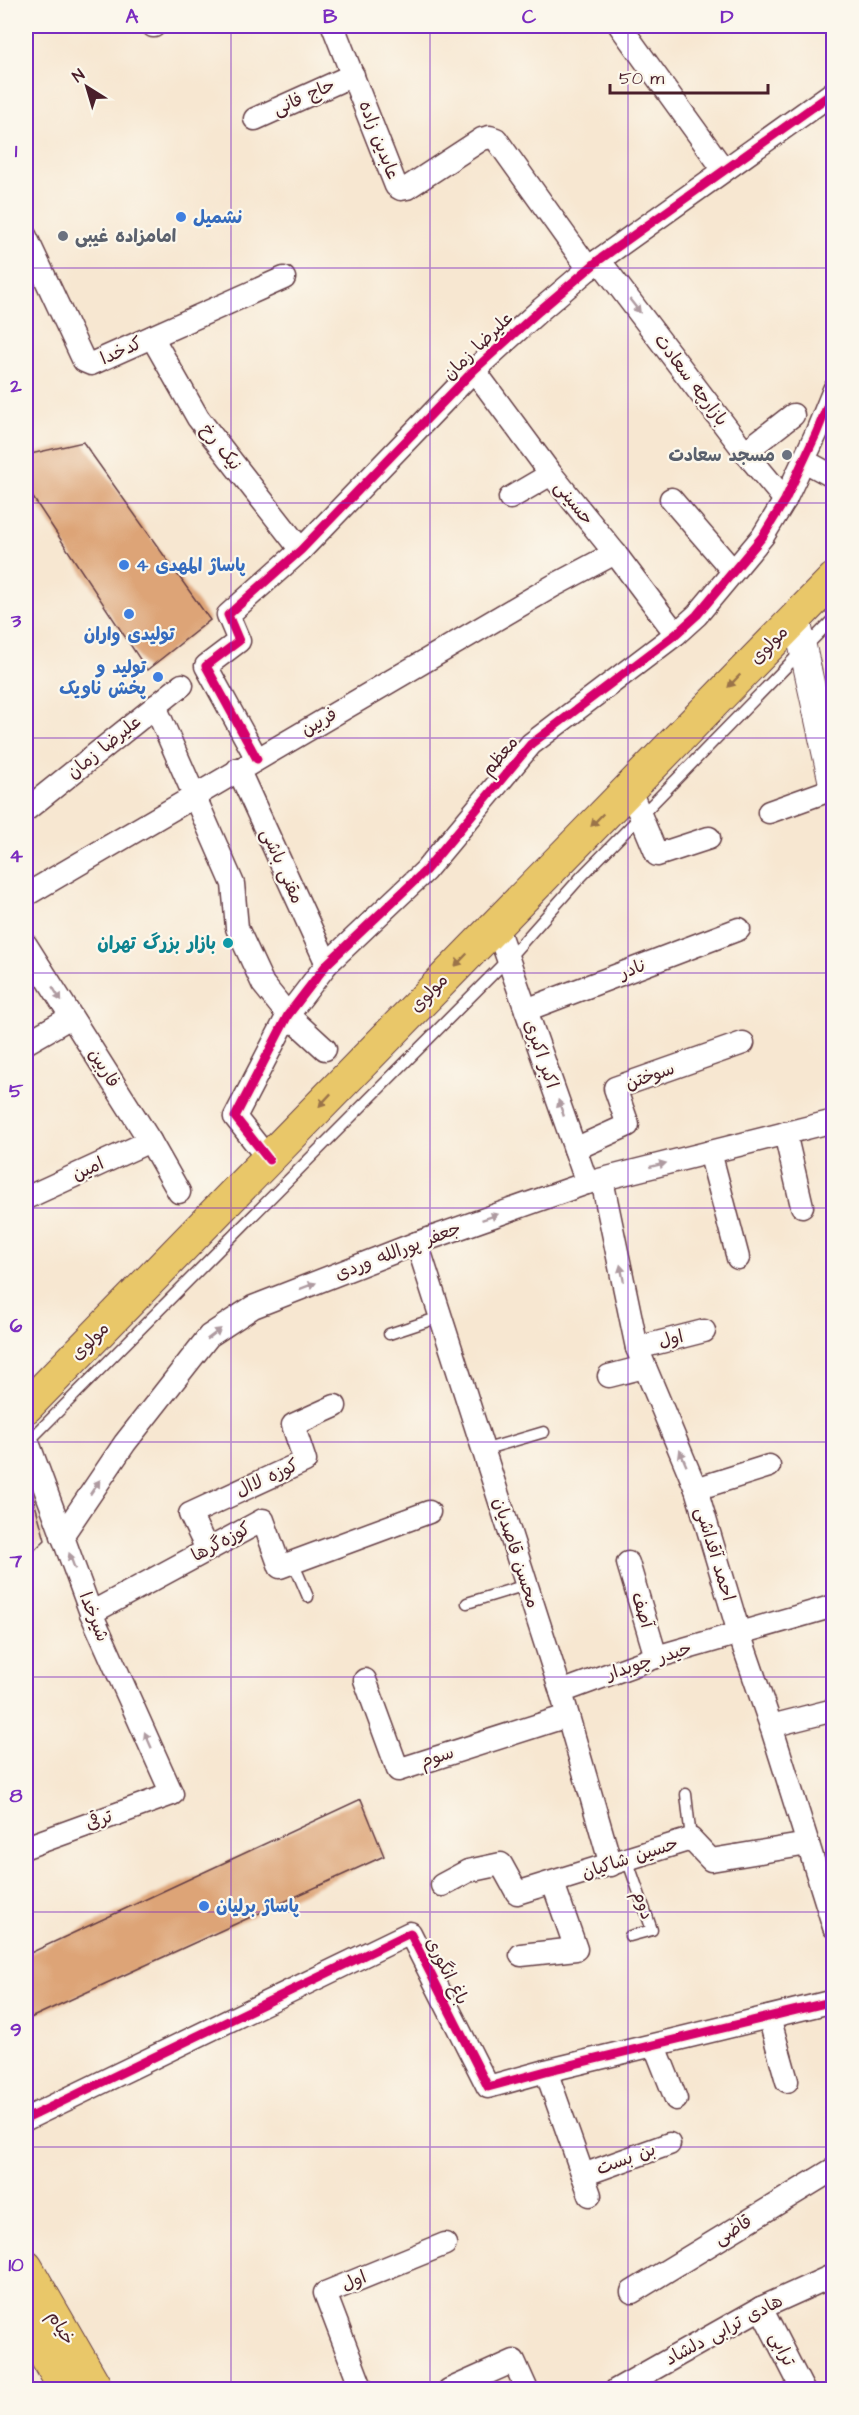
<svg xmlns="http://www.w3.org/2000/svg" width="859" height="2415" font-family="'Architects Daughter','Playpen Sans Arabic',sans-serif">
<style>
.building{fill:#dda477}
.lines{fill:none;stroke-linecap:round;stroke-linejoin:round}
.service-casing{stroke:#643d44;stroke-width:13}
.minor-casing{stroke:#643d44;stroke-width:25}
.tertiary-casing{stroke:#643d44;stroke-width:29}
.primary-casing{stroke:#643d44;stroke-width:35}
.service{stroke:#fff;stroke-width:10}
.minor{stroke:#fff;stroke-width:22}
.tertiary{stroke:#fff;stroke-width:27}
.primary{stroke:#e9c769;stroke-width:33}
.cycleway-casing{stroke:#fbf7ec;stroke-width:13}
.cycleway{stroke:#d6006c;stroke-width:9}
.oneway{fill:#ae9aa0}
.oneway2{fill:#9a734a}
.grid{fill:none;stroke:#7b2cbf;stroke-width:1.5;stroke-opacity:0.55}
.shop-dot{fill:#3f7fe0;stroke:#fbf7ec;stroke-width:2}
.worship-dot{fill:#6b7280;stroke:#fbf7ec;stroke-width:2}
.culture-dot{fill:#0f9aa8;stroke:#fbf7ec;stroke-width:2}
.labels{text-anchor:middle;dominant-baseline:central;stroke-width:4.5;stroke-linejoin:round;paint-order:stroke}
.street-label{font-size:18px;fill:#4a1f2b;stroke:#fbf7ec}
.shop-label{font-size:18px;font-weight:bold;fill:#366cbe;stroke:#fbf7ec;text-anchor:start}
.worship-label{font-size:18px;font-weight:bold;fill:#5b616d;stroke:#fbf7ec;text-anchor:start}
.culture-label{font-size:18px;font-weight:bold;fill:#0d838f;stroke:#fbf7ec;text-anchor:end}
.neatline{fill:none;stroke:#7b2cbf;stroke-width:2}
.grid-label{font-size:20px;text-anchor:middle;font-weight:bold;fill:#7b2cbf}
</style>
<rect width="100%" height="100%" fill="#fbf7ec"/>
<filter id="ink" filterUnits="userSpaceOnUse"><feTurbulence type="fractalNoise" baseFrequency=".0167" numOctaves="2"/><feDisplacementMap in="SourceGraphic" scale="12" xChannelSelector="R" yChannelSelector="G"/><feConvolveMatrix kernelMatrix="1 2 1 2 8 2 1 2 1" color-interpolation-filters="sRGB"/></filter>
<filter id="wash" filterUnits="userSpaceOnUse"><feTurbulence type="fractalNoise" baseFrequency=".008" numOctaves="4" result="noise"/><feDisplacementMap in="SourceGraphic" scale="24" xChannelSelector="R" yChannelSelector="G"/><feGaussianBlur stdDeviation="1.35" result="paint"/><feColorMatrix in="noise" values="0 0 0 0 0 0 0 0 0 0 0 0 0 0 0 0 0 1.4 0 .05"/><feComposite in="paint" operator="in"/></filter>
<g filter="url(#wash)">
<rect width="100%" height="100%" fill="#f7e7d1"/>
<g id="blocks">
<g class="building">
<polygon points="83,442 210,620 147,670 26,487 26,455"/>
<polygon points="26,1490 31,1490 45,1540 26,1558"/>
<polygon points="361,1799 384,1856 26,2020 26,1955"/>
</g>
</g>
</g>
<g filter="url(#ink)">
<use href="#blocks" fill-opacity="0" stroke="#643d44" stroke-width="1.5"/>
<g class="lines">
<g class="service-casing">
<g id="service">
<polyline points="389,1334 440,1317"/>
<polyline points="28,1442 508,959 580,878 834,618"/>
<polyline points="483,1450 544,1432"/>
<polyline points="293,1562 308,1597"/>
<polyline points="467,1603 526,1585"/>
<polyline points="686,1794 691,1839"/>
<polyline points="627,1859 652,1930 630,1936"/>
</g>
</g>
<g class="minor-casing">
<g id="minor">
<polyline points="153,26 154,26"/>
<polyline points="333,26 396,186 401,189 407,188 482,139 490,137 496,139 589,269"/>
<polyline points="620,26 724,170"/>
<polyline points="255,119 353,75"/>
<polyline points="26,237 84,361 91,364 284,278"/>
<polyline points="599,260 745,452 785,500"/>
<polyline points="152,337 198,418 301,550"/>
<polyline points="474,370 551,474 615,553 676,634"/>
<polyline points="745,452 793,415"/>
<polyline points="803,460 834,477"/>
<polyline points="510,498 551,474"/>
<polyline points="671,499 733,571"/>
<polyline points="155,706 233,884 237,928 263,984 288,1015 325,1049"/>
<polyline points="257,759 206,666 239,641 228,615 301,550 474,370 539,311 599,260 834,92"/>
<polyline points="238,769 327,964"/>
<polyline points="629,788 657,855 709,838"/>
<polyline points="26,810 182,685"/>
<polyline points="769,812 833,789"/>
<polyline points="26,895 553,586 615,553"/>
<polyline points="496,925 587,1183"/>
<polyline points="26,945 150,1141 179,1192"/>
<polyline points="526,1010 739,929"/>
<polyline points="26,1043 71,1017"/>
<polyline points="785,1133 802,1206"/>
<polyline points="575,1149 628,1125 615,1088 743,1043"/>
<polyline points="710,1152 738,1258"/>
<polyline points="269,1160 235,1117 288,1015 327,964 425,871 531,744 676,634 697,615 763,536 785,500 816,434 834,390"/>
<polyline points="602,1180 637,1348 696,1489 739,1633 771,1726 834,1927"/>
<polyline points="26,1198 150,1141"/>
<polyline points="417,1243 561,1692 611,1865"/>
<polyline points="637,1348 704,1331"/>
<polyline points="609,1376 644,1367"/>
<polyline points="26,1437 91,1613 172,1794 26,1847"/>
<polyline points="696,1489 769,1466"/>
<polyline points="62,1536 125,1443 209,1336 253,1307 417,1243 587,1183 834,1121"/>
<polyline points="207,1549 190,1514 305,1461 293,1425 335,1406"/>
<polyline points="628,1563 656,1657"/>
<polyline points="91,1613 263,1520 280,1567 429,1512"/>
<polyline points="365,1680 398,1770 567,1716"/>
<polyline points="561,1692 656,1657 834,1606"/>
<polyline points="771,1726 834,1710"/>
<polyline points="442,1885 468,1871 501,1864 517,1893 691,1839 711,1860 808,1844"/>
<polyline points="521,1955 576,1949 553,1883"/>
<polyline points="769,2017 787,2081"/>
<polyline points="655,2046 676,2099"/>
<polyline points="546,2071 590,2195"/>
<polyline points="26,2119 410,1933 488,2087 546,2071 834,2001"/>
<polyline points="583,2175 669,2144"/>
<polyline points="632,2292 834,2169"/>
<polyline points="761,2308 803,2390"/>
<polyline points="362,2390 325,2293 445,2244"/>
<polyline points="449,2390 514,2361 527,2390"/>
<polyline points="616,2390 761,2308 834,2275"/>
</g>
</g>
<g class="tertiary-casing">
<polyline id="tertiary" points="796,617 834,790"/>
</g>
<g class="primary-casing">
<g id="primary">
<polyline points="26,1407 834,579"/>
<polyline points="26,2267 97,2390"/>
<polyline points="26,2321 66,2390"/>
</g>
</g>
<use href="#service" class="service"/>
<use href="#minor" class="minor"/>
<use href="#tertiary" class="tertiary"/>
<use href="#primary" class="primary"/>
<g class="cycleway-casing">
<g id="cycleway">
<polyline points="257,759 206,666 239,641 228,615 301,550 474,370 539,311 599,260 834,92"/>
<polyline points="269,1160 235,1117 288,1015 327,964 425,871 531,744 676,634 697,615 763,536 785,500 816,434 834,390"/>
<polyline points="26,2119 410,1933 488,2087 546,2071 834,2001"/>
</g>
</g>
<use href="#cycleway" class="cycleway"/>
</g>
<defs><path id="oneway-solid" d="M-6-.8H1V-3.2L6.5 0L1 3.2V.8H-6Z" transform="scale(1.5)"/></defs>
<g class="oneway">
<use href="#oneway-solid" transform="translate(635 306) rotate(52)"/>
<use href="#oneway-solid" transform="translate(57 994) rotate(58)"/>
<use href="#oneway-solid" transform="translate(561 1108) rotate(-109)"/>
<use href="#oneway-solid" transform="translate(658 1165) rotate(-14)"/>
<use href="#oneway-solid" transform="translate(490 1217) rotate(-19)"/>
<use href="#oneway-solid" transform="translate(622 1273) rotate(-102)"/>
<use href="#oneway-solid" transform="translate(308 1286) rotate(-21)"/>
<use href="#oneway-solid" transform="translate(214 1334) rotate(-38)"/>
<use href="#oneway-solid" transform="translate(683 1458) rotate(-113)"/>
<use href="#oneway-solid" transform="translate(95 1487) rotate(-56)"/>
<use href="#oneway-solid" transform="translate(72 1561) rotate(-110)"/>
<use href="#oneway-solid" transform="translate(148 1740) rotate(-114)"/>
</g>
<g class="oneway2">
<use href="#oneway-solid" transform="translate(734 681) rotate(134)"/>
<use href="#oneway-solid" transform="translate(597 820) rotate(134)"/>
<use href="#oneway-solid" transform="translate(461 960) rotate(134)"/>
<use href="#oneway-solid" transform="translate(325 1100) rotate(133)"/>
</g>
</g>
<path class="grid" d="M 231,26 L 231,2390M 430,26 L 430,2390M 628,26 L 628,2390M 26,268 L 834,268M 26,503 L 834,503M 26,738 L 834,738M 26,973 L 834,973M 26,1208 L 834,1208M 26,1442 L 834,1442M 26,1677 L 834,1677M 26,1912 L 834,1912M 26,2147 L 834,2147"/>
<g class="shop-dot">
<circle cx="181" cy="217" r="6"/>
<circle cx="124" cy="565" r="6"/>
<circle cx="129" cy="614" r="6"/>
<circle cx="158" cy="677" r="6"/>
<circle cx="204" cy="1906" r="6"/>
</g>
<g class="worship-dot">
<circle cx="63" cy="236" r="6"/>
<circle cx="787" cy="455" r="6"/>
</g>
<circle class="culture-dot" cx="228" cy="943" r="6"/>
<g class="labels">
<g class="street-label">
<text transform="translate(304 97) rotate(-24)">حاج فانی</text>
<text transform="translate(379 140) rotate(69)">عابدین زاده</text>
<text transform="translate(478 346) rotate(-44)">علیرضا زمان</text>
<text transform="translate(121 351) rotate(-24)">کدخدا</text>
<text transform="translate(691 380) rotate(53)">بازارچه سعادت</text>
<text transform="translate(221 447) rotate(52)">نیک رخ</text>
<text transform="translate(574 503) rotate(51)">حسینی</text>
<text transform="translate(769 645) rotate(-46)">مولوی</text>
<text transform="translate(319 722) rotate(-30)">فربین</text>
<text transform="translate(104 747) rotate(-39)">علیرضا زمان</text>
<text transform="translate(500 756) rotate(-50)">معظم</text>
<text transform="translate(282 866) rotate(66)">مقنی باشی</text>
<text transform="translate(633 969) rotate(-21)">نادر</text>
<text transform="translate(429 993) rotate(-46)">مولوی</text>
<text transform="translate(541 1054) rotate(71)">اکبر اکبری</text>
<text transform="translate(104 1068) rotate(58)">فاربین</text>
<text transform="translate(650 1076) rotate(-19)">سوختن</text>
<text transform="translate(88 1169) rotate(-24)">امین</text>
<text transform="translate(398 1251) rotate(-21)">جعفر پورالله وردی</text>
<text transform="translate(671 1339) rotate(-14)">اول</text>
<text transform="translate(90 1341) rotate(-45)">مولوی</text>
<text transform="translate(267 1478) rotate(-25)">کوزه لاال</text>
<text transform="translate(221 1542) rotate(-28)">کوزه‌گرها</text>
<text transform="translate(516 1553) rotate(72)">محسن قاصدیان</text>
<text transform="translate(715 1554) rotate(73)">احمد آقداشی</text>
<text transform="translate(642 1610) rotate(73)">آصف</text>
<text transform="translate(94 1617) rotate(68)">شیرخدا</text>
<text transform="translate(649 1661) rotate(-18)">حیدر چوبدار</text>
<text transform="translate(437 1757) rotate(-18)">سوم</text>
<text transform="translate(99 1820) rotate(-20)">ترقی</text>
<text transform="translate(630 1858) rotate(-18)">حسین شاکیان</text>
<text transform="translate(643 1905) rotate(71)">دوم</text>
<text transform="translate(447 1971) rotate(63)">باغ انگوری</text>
<text transform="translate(626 2159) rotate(-20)">بن بست</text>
<text transform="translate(733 2230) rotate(-31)">قاضی</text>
<text transform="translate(354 2281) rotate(-22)">اول</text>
<text transform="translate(61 2328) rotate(60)">خیام</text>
<text transform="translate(724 2330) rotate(-28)">هادی ترابی دلشاد</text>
<text transform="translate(782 2349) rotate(63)">ترابی</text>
</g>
<g class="shop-label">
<text x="193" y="217">نشمیل</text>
<text x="136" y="565">پاساژ المهدی 4</text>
<text x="129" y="634" text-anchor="middle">تولیدی واران</text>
<text x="146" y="667" text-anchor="end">تولید و<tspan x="146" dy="21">پخش ناویک</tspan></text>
<text x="216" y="1906">پاساژ برلیان</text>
</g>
<g class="worship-label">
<text x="75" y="236">امامزاده غیبی</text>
<text x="775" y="455" text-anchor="end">مسجد سعادت</text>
</g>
<g class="culture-label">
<text x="216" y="943">بازار بزرگ تهران</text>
</g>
</g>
<rect width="859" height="2415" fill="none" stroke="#fbf7ec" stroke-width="66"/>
<g transform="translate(87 87) rotate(323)" stroke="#fbf7ec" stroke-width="4.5" paint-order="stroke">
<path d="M0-4.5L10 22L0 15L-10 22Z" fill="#4a1f2b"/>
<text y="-9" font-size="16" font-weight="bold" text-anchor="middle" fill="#4a1f2b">N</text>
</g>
<path d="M610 84v9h158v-9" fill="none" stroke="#4a1f2b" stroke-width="3"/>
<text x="619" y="84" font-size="18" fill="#4a1f2b" stroke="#fbf7ec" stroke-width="4.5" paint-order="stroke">50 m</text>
<rect x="33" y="33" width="793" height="2349" class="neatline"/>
<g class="grid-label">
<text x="132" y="23">A</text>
<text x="330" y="23">B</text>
<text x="529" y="23">C</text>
<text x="727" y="23">D</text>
<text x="16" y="157">1</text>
<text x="16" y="392">2</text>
<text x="16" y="627">3</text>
<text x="16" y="862">4</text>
<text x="16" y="1097">5</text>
<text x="16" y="1332">6</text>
<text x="16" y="1567">7</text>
<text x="16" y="1802">8</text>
<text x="16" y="2036">9</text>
<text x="16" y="2271">10</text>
</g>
</svg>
